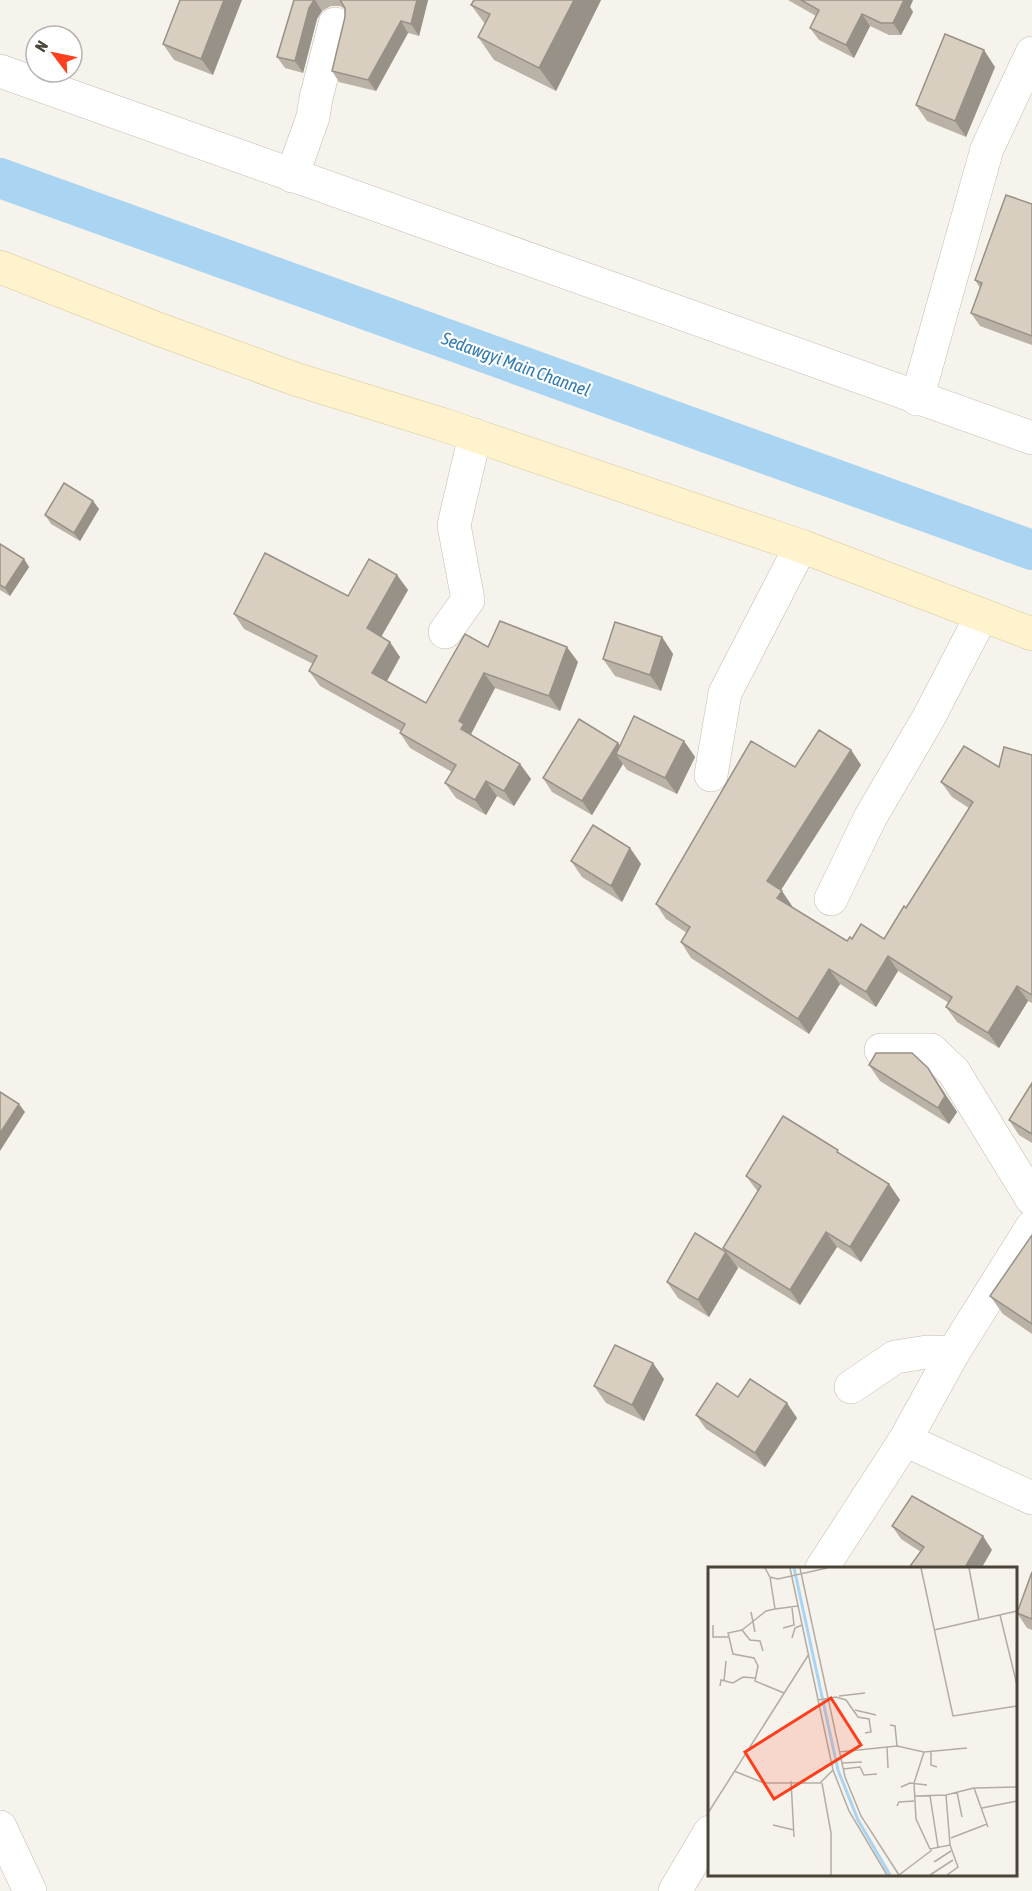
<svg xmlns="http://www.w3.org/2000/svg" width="1032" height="1891" font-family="'Asap Condensed',sans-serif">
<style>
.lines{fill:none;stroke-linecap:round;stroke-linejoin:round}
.canal{stroke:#a9d4f2;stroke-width:40}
.street-casing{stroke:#c2bbae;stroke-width:34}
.secondary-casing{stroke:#d6c79b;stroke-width:34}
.street{stroke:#fff;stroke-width:33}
.secondary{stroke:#fff3cd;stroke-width:33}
.wall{fill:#bab2a6}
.shaded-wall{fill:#979187}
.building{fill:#d8cfc1;stroke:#979187;stroke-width:1.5}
.labels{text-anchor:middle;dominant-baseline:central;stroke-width:4.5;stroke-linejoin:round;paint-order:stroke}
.water-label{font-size:18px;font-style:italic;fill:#2e7ab2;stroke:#fff}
.inset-river{fill:none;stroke:#a9d4f2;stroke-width:3}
.inset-road{fill:none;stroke:#b2ada4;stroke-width:1.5}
.view{fill:#fc3f1d;fill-opacity:0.15;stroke:#fc3f1d;stroke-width:3}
.inset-edge{fill:none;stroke:#4b4439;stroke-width:3}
</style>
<rect width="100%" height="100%" fill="#f6f3ec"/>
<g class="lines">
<polyline class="canal" points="0,178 1032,550"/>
<g class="street-casing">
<g id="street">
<polyline points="0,71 1032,438"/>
<polyline points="292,176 313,117 316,98 335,24"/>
<polyline points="917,399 987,149 1032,53"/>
<polyline points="445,632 468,600 454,525 475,435"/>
<polyline points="711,775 725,693 801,546"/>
<polyline points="831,899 870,818 929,717 982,615"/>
<polyline points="881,1050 931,1050 954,1072 1032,1199"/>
<polyline points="851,1387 895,1357 927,1352 953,1353"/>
<polyline points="905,1440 1032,1498"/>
<polyline points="822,1568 905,1440 953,1353 1032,1227"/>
<polyline points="0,1827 30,1891"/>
<polyline points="675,1891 710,1832"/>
</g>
</g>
<g class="secondary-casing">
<polyline id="secondary" points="0,267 158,329 295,379 441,424 801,546 1032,634"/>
</g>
<use href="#street" class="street"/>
<use href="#secondary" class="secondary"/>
</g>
<g class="wall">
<polygon points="180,0 213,75 174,60 163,44"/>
<polygon points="294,0 428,0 419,36 408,33 376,91 339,82 332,71 345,17 345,9 340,6 331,6 322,11 317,19 303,73 285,68 277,57"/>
<polygon points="474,0 601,0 556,91 494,60 478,37 485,24 471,5"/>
<polygon points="788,0 913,0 910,7 913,12 901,35 889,35 870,26 854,58 819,40 810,28 816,16"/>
<polygon points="995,67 966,137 927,121 916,105"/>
<polygon points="1032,204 1032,345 980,326 971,313 980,288 975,280"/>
<polygon points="93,501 99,509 80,541 51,524 45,515"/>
<polygon points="0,544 24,559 29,567 10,596 0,590"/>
<polygon points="397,575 408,590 381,637 400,657 387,681 426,703 488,647 578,662 560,711 495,688 471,734 472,735 520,764 531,779 514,806 497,796 486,815 456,798 445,783 452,772 410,748 400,733 401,731 320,686 309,671 313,664 244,629 234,614 348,596"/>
<polygon points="662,637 673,654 661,691 615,676 603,659"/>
<polygon points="684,741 695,757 677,794 627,770 623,764 592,815 552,792 543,778 618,743 620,746"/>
<polygon points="851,750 861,765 781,890 792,906 792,907 847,941 852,939 884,939 906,908 969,808 952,797 941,782 999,767 1032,755 1032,1003 1028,1001 999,1048 957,1022 946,1007 949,1003 898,971 876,1007 840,984 809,1034 691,958 681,942 687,933 666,919 656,904 795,767"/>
<polygon points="630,848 641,864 622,902 582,877 571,861"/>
<polygon points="869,1065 928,1068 957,1112 949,1124 880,1081"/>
<polygon points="1032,1083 1032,1143 1019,1135 1009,1120"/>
<polygon points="841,1154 889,1184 900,1200 861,1262 837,1247 800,1305 735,1265 738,1268 709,1317 678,1298 667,1282 724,1251 723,1248 758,1192 746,1176"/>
<polygon points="1032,1235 1032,1334 1003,1314 990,1296"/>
<polygon points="664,1379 644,1421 606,1403 594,1386"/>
<polygon points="738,1397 797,1418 765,1467 706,1429 696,1415"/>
<polygon points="892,1526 992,1550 921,1552 901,1539"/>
<polygon points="1032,1572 1032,1630 1027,1628 1017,1613"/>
</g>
<g class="shaded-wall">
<polygon points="224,0 242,0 213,75 201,59"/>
<polygon points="314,0 315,0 322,11 317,19 303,73 295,61 309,8"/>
<polygon points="417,0 428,0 419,36 411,24"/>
<polygon points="574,0 601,0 556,91 539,68"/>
<polygon points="902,0 913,0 910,7 913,12 901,35 893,23"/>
<polygon points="862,14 870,26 854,58 846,45"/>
<polygon points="401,21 408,33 376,91 368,80"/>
<polygon points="984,50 995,67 966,137 955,121"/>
<polygon points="93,501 99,509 80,541 74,533"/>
<polygon points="24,559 29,567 10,596 5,588"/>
<polygon points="397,575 408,590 377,644 367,628"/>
<polygon points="662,637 673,654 661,691 650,675"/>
<polygon points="390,642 400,657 383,688 372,673"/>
<polygon points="567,647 578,662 560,711 549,696"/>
<polygon points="484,673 495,688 471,734 475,739 461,729 459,721"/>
<polygon points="684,741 695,757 677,794 665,778"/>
<polygon points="618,743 628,758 616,754 623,764 592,815 582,801"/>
<polygon points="851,750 861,765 777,896 767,881"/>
<polygon points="520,764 531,779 514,806 504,791"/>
<polygon points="486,781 497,796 486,815 475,800"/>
<polygon points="630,848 641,864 622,902 611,886"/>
<polygon points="782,891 792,906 788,913 777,898"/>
<polygon points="888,956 898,971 876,1007 866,992"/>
<polygon points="829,969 840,984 809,1034 798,1019"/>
<polygon points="1017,986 1028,1001 999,1048 988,1033"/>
<polygon points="928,1068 957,1112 949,1124 938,1108"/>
<polygon points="19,1104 25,1112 0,1151 0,1133"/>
<polygon points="889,1184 900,1200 861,1262 850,1247"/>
<polygon points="826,1232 837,1247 800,1305 790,1290"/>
<polygon points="726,1252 738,1268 709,1317 698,1300"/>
<polygon points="653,1363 664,1379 644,1421 632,1405"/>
<polygon points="787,1403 797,1418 765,1467 755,1453"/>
<polygon points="983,1536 992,1550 981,1569 964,1569"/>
</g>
<g class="building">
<polygon points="180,0 224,0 201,59 163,44"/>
<polygon points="294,0 314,0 309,8 295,61 277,57"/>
<polygon points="340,0 417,0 411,24 401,21 368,80 332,71 345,17 345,8"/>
<polygon points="474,0 574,0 539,68 478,37 490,14 471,5"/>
<polygon points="801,0 904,0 893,23 881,23 862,14 846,45 810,28 819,10"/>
<polygon points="945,34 984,50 955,121 916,105"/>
<polygon points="1006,195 1032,204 1032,336 971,313 982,283 975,280"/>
<polygon points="64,483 93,501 74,533 45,515"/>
<polygon points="0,544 24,559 5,588 0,585"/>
<polygon points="265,553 348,596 369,559 397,575 367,628 390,642 372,673 426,703 465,634 488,647 500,621 567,647 549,696 484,673 459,721 464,724 461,729 520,764 504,791 486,781 475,800 445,783 456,765 400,733 405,724 309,671 317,656 234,614"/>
<polygon points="615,622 662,637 650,675 603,659"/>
<polygon points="634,716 684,741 665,778 616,754"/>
<polygon points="579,719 618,743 582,801 543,778"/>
<polygon points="819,730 851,750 767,881 782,891 777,898 847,941 850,937 852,939 861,924 884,939 904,906 906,908 973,802 941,782 964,746 999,767 1004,747 1032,755 1032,995 1017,986 988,1033 946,1007 952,997 888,956 866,992 829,969 798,1019 681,942 690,927 656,904 751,741 795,767"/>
<polygon points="593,825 630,848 611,886 571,861"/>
<polygon points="876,1053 912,1053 928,1068 945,1096 938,1108 869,1065"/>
<polygon points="1032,1083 1032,1134 1009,1120"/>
<polygon points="0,1092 19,1104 0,1133"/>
<polygon points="783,1116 838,1150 837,1152 889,1184 850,1247 826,1232 790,1290 723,1248 761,1186 746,1176"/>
<polygon points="695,1233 726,1252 698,1300 667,1282"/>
<polygon points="1032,1235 1032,1324 990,1296"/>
<polygon points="615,1345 653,1363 632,1405 594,1386"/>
<polygon points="750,1379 787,1403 755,1453 696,1415 717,1383 738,1397"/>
<polygon points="912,1496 983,1536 964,1569 908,1569 924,1547 892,1526"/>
<polygon points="1032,1572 1032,1619 1017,1613"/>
</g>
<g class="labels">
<g class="water-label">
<text transform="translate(516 364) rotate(20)">Sedawgyi Main Channel</text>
</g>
</g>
<g transform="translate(708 1567)">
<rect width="309" height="309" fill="#f6f3ec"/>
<path class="inset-river" d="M 86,1 L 130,203 L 150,253 L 182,308"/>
<path class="inset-road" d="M 57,1 L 62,10 L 70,12 L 119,1M 82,1 L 125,203 L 141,244 L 179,308M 92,1 L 137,210 L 153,249 L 191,308M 213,1 L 245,149 L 309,139M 261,1 L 271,53M 67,42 L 90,39M 43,45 L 47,65M 292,48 L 309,118M 5,58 L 5,70 L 20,70M 75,61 L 86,58 L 84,41M 34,63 L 20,66 L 25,87 L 46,91 L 50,99 L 47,114 L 76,126M 226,63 L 309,44M 84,71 L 87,61 L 94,58M 55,84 L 52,74 L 42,73 L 34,63 L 58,44 L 67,42 L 62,10M 16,114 L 18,94M 12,119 L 13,113 L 25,116 L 35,110 L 47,111M 131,129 L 157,126M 110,133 L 128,130 L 138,133 L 150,150 L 161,152 L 163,165 L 157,166M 147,143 L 168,148M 182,158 L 187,159 L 189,179M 179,180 L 180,201M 223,184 L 223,198 L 229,200M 131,185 L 189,179 L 216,185 L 206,216 L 208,252 L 222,282 L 242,278 L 250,300 L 239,308M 216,185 L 259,181M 134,196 L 154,195M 135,202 L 152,200 L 156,208 L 169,207M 26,204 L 56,216 L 112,216 L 125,203M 83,214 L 86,270M 114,216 L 123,266 L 123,308M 193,220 L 202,216 L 219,218M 267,221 L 309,220M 249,225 L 254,250M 238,228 L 242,278M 207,229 L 238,228 L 266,221 L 280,260M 222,229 L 230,280M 189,239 L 191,235 L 206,234M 274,241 L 309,234M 0,246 L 101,87M 65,258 L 86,263M 243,271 L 279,257M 226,295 L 243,284M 191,308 L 224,283M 222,308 L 245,293"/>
<path class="view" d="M 123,131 L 153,178 L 66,232 L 37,185 Z"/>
<rect width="309" height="309" class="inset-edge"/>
</g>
<g transform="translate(54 54) rotate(302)"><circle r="28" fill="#ffffff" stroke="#b7b4b0" stroke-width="1.5"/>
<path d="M0-4.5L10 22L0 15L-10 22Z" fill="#fc3f1d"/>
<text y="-9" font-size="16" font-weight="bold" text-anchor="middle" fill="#4b4439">N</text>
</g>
</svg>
